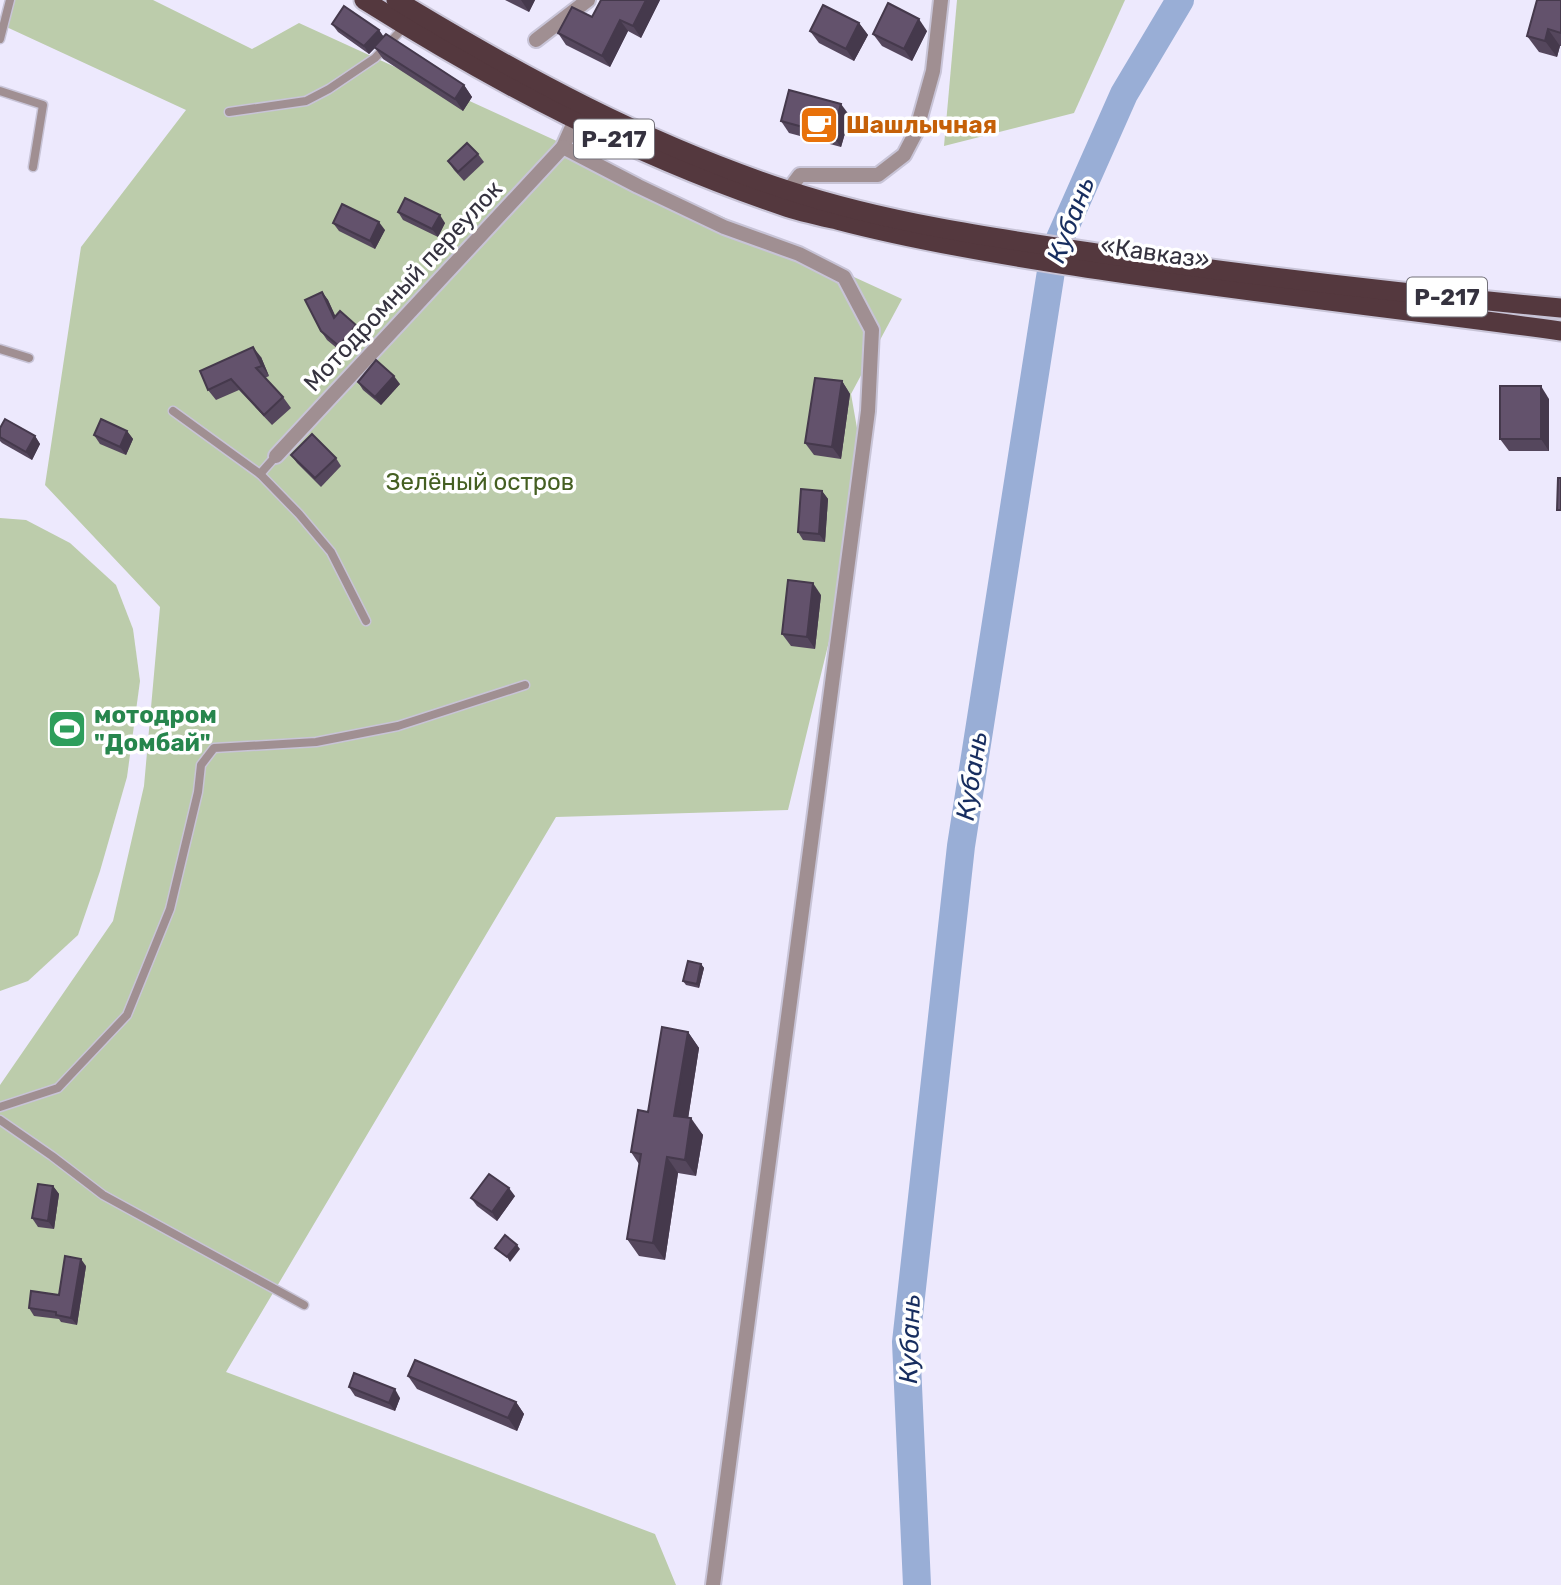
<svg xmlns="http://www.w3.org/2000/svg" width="1561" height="1585" font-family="Rubik,sans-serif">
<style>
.green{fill:#bcccab}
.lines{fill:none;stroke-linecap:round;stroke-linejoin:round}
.river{stroke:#99aed6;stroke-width:28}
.service-casing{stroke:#c8c4d7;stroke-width:11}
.minor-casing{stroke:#c8c4d7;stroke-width:18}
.trunk-casing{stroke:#c8c4d7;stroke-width:23}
.service{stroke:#a08f92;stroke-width:8}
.minor{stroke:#a08f92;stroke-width:14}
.trunk{stroke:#54383e;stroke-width:19}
.wall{fill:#55475d}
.shaded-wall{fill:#45394c}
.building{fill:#63526c;stroke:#45394c;stroke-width:2}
.labels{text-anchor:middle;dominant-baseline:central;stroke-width:7;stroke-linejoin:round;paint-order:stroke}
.shield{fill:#fff;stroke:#727079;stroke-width:2}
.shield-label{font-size:23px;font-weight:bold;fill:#35323f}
.food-label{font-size:24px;font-weight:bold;fill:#c56008;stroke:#fff;text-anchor:start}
.street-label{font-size:24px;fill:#35323f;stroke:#fff}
.park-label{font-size:24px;fill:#455f22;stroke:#fff}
.leisure-label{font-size:24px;font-weight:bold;fill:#27864d;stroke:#fff;text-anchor:start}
.water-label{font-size:26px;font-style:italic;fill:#172d5f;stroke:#fff}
</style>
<rect width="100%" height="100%" fill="#ede9fd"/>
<g class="green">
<polygon points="10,0 153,0 252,49 299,23 902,299 851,394 867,485 788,810 556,817 226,1372 655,1534 676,1585 0,1585 0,1085 113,921 144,786 160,607 45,485 81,247 186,110 0,24 0,18"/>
<polygon points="957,0 1125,0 1074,113 944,146"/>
<polygon points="0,518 26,520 70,543 116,585 133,629 140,681 127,777 100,871 78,935 28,981 0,991"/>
</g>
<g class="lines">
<polyline class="river" points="917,1585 906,1342 961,846 1054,252 1124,94 1180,0"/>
<g class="service-casing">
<g id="service">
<polyline points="0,39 10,0"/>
<polyline points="0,91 43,105 33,167"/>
<polyline points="229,112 306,101 329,89 375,58 406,25"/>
<polyline points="0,349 29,358"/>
<polyline points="173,411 260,474 276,456"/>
<polyline points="260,474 299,514 331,552 366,621"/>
<polyline points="0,1107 58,1088 127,1015 170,909 198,792 201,765 214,748 316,742 398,726 525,685"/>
<polyline points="0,1120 52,1156 103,1195 304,1305"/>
</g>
</g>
<g class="minor-casing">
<g id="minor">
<polyline points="536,40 588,0"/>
<polyline points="575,120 563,147 638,186 724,227 799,254 844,277 872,330 868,411 713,1585"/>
<polyline points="788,191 800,175 878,175 904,155 916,132 933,71 941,0"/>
<polyline points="276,456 563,147"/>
</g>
</g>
<g class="trunk-casing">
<g id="trunk">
<path d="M 364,0 C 496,83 634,156 783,206 C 800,212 819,216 837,220 C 905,238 973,250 1042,261 C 1214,289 1388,307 1561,331"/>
<path d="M 396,0 C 521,76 647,144 787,190 C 891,224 1002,239 1111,255 C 1260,277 1411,294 1561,308"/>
</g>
</g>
<use href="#service" class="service"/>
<use href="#minor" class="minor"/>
<use href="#trunk" class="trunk"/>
</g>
<g class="wall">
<polygon points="505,0 535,0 529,12"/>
<polygon points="660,0 641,38 628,31 610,67 566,45 558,33"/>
<polygon points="1561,0 1561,46 1560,46 1557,57 1539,52 1527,36"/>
<polygon points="859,23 868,35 854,61 819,43 810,31"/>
<polygon points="332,24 379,30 384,37 464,85 472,97 463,111 383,59 375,48 369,54 338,32"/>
<polygon points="927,31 912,61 882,46 873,34"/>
<polygon points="850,116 841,147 789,133 781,121"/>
<polygon points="478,154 484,162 464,181 454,170 448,161"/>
<polygon points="398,212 445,223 438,237 403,220"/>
<polygon points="333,223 385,230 375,249 339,231"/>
<polygon points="322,292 328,300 335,316 356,325 362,333 344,354 327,340 321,331"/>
<polygon points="261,357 269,376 265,378 283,397 291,408 272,425 239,390 216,400 208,390"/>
<polygon points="842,381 850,394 841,459 814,455 805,443"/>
<polygon points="358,382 400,384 381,405 363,390"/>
<polygon points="1549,399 1549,451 1509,451 1500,439"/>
<polygon points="0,428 35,436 40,444 32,460 2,443 0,441"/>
<polygon points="127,431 133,439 126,455 100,444 94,435"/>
<polygon points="291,455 336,458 341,466 321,487 297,463"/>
<polygon points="822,491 828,499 825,542 803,540 798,532"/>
<polygon points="821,595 815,649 791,646 782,634"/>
<polygon points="701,964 704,968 699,988 686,985 683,981"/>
<polygon points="688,1032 699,1048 688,1118 703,1135 696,1176 678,1173 665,1260 639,1256 627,1239 639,1164 631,1152 648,1112"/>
<polygon points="53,1186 59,1194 54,1229 38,1227 32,1218"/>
<polygon points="515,1196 497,1221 477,1206 471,1198"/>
<polygon points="86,1266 77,1325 61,1322 59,1319 34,1316 29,1308 59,1295"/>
<polygon points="408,1376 516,1402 524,1414 517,1431 417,1389"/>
<polygon points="349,1387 400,1398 395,1411 355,1396"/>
</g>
<g class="shaded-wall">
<polygon points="521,0 535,0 529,12"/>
<polygon points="646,0 660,0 641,38 633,26"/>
<polygon points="919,19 927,31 912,61 904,49"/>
<polygon points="620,20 628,31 610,67 602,56"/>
<polygon points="859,23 868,35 854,61 846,49"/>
<polygon points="1548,29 1560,46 1557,57 1545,41"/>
<polygon points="379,30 384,38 369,54 364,46"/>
<polygon points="464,85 472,97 463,111 455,99"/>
<polygon points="841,104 850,116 841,147 832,135"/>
<polygon points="440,215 445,223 438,237 432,229"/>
<polygon points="379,222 385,230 375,249 370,241"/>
<polygon points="322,292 328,300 340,326 334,318"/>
<polygon points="356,325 362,333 344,354 339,346"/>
<polygon points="253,347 261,357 269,376 262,366"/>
<polygon points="394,376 400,384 381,405 375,397"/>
<polygon points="842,381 850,394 841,459 832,447"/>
<polygon points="1541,386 1549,399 1549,451 1541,439"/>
<polygon points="127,431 133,439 126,455 120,447"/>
<polygon points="35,436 40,444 32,460 26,452"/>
<polygon points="822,491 828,499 825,542 819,534"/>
<polygon points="813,583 821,595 815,649 807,637"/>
<polygon points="701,964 704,968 699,988 697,984"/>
<polygon points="688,1032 699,1048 686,1132 674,1116"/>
<polygon points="691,1118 703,1135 696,1176 685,1160"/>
<polygon points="667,1157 678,1173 665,1260 653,1243"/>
<polygon points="53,1186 59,1194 54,1229 48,1221"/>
<polygon points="509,1188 515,1196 497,1221 492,1212"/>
<polygon points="517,1245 520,1249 510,1262 507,1257"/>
<polygon points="81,1259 86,1266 77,1325 71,1318"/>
<polygon points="395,1389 400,1398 395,1411 389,1403"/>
<polygon points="516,1402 524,1414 517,1431 508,1418"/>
</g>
<g class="building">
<polygon points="601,0 646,0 633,26 620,20 602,56 558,33 572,7 592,17"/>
<polygon points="1537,0 1561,0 1561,33 1548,29 1545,41 1527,36"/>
<polygon points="888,3 919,19 904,49 873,34"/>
<polygon points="823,5 859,23 846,49 810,31"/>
<polygon points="344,6 379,30 364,46 332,24"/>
<polygon points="386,34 464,85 455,99 374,47"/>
<polygon points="789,90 841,104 832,135 781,121"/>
<polygon points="467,143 478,154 458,172 448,161"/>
<polygon points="405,198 440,215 432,229 398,212"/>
<polygon points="342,204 379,222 370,241 333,223"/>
<polygon points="322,292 334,318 340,311 356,325 339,346 321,331 305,300"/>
<polygon points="253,347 262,366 256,368 283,397 264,415 231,379 208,390 200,371"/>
<polygon points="376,360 394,376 375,397 358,382"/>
<polygon points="815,378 842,381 832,447 805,443"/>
<rect x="1500" y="386" width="41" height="53"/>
<polygon points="5,419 35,436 26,452 0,437 0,428"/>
<polygon points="101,419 127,431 120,447 94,435"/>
<polygon points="312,434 336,458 315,478 291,455"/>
<polygon points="1558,478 1561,478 1561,510 1557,510"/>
<polygon points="801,489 822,491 819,534 798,532"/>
<polygon points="788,580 813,583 807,637 782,634"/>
<polygon points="688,961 701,964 697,984 683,981"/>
<polygon points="662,1027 688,1032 674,1116 691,1118 685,1160 667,1157 653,1243 627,1239 641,1154 631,1152 638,1110 648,1112"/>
<polygon points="489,1174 509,1188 492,1212 471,1198"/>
<polygon points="38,1184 53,1186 48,1221 32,1218"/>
<polygon points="505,1235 517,1245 507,1257 495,1248"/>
<polygon points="65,1256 81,1259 71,1318 56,1315 56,1312 29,1308 31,1291 59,1295"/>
<polygon points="415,1360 516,1402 508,1418 408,1376"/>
<polygon points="354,1373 395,1389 389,1403 349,1387"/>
</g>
<defs>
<g id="cafe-square" transform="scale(2.0125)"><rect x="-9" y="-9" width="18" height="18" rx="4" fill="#e8710a" stroke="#fff"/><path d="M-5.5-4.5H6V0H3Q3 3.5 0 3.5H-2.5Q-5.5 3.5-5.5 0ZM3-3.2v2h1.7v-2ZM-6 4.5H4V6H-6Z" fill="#fff"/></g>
<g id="stadium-square" transform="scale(2.0125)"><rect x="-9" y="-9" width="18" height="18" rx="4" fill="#2e9e5b" stroke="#fff"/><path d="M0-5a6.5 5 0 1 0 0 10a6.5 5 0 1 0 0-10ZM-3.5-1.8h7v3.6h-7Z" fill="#fff"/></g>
</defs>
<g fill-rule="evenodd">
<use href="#cafe-square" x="819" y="125"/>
<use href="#stadium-square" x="67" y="729"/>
</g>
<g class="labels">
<g class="shield">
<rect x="574" y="119.5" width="80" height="39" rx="5"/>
<rect x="1407" y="277.5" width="80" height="39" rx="5"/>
</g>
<g class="shield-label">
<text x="614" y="139">Р-217</text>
<text x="1447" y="297">Р-217</text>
</g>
<g class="food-label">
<text x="846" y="125">Шашлычная</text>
</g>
<g class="street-label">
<text transform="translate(1155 253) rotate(8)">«Кавказ»</text>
<text transform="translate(403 286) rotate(-47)">Мотодромный переулок</text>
</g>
<g class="park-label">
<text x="480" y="482">Зелёный остров</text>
</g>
<g class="leisure-label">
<text x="94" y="715">мотодром<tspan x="94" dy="28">"Домбай"</tspan></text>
</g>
<g class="water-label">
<text transform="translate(1071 220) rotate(-69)">Кубань</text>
<text transform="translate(972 776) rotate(-81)">Кубань</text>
<text transform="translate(910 1339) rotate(-88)">Кубань</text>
</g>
</g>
</svg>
